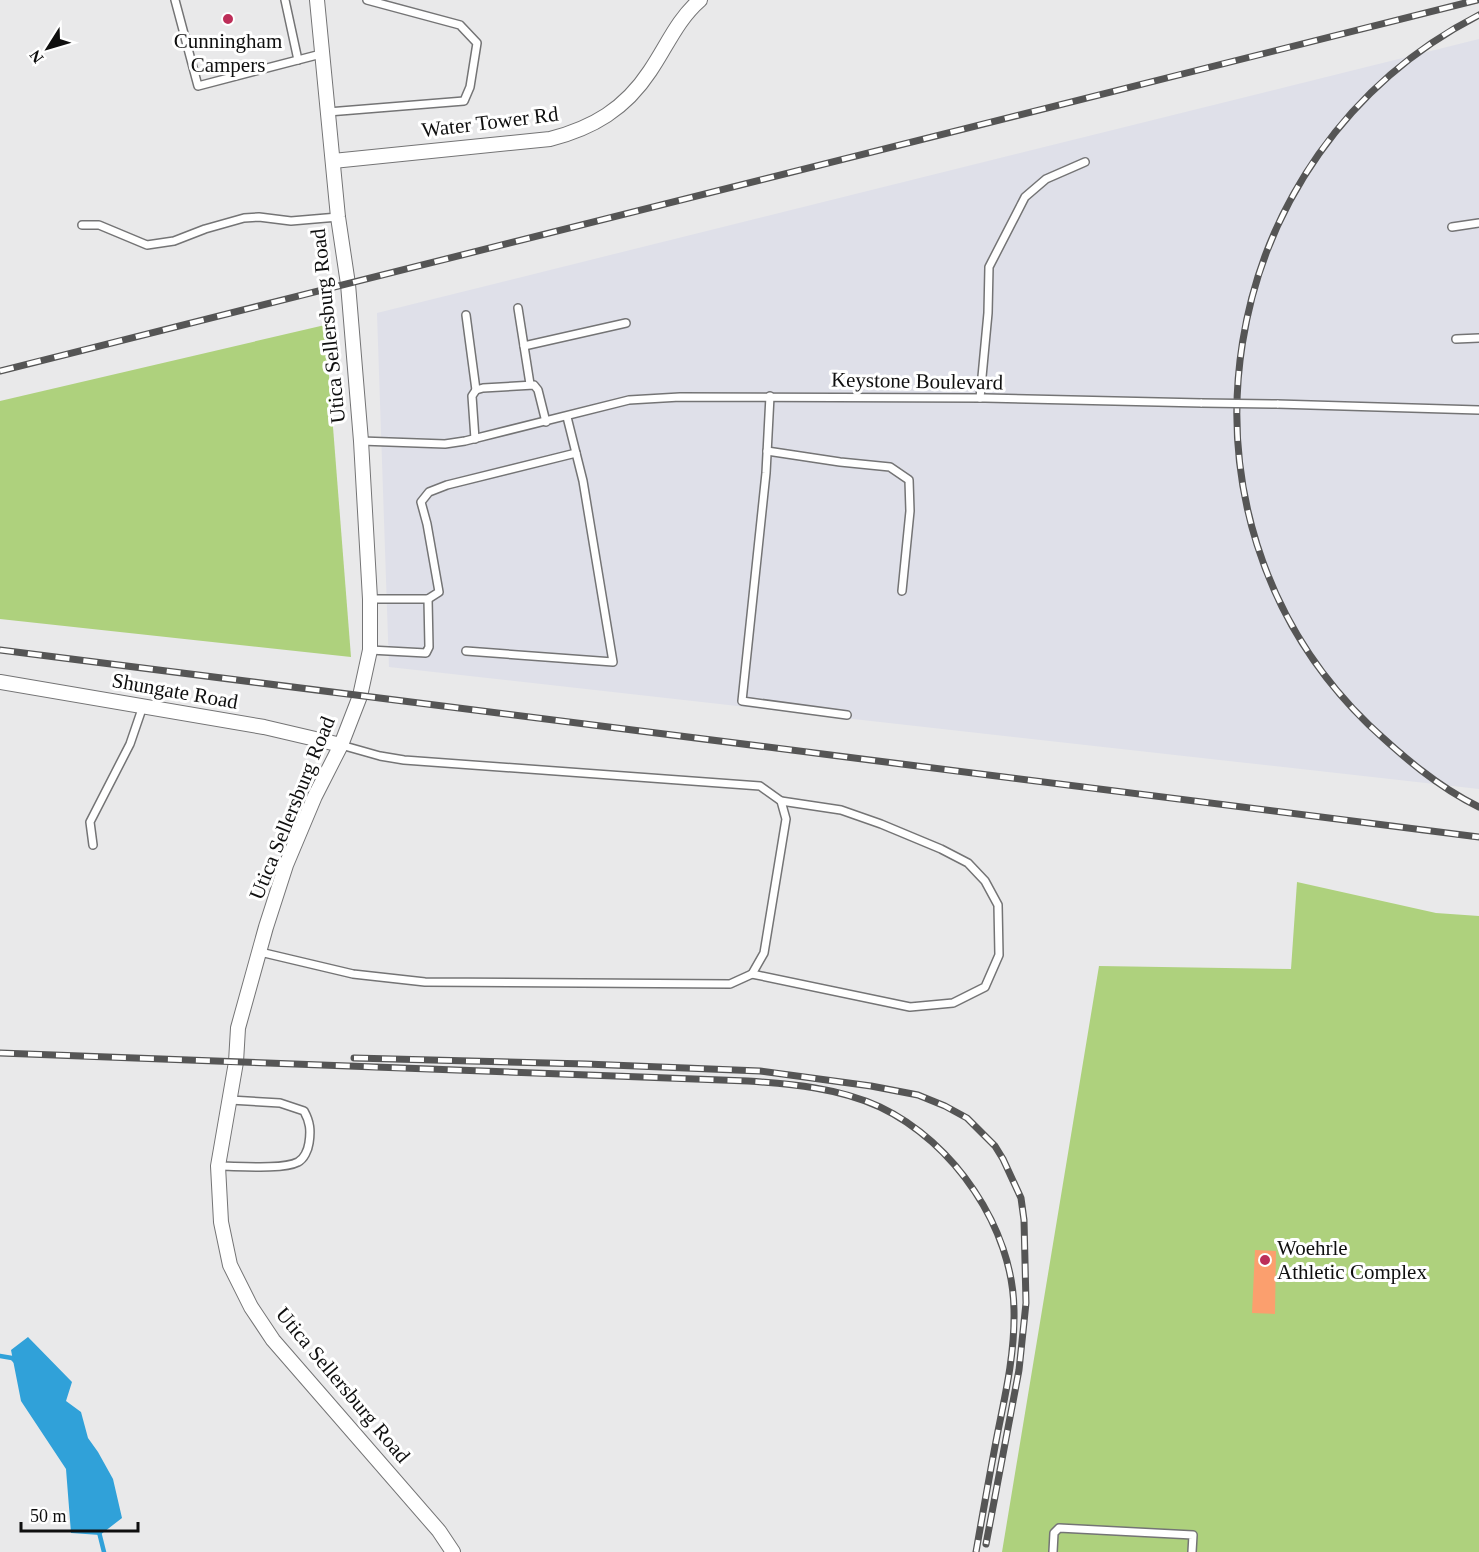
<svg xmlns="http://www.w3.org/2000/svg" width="1479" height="1552" font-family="'Times New Roman',serif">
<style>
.built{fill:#dfe0e9}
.green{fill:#aed17d}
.water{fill:#30a1d9}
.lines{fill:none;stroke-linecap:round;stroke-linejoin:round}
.stream{stroke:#30a1d9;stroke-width:4.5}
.building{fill:#fb9f6e}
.service-casing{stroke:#747475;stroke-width:10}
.minor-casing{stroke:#747475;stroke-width:16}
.service{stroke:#fff;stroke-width:7}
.minor{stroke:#fff;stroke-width:14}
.rail-casing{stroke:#555;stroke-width:7}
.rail{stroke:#fff;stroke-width:4.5;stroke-dasharray:14;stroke-linecap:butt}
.service-bridge-casing{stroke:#747475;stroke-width:10;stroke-linecap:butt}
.service-bridge{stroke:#fff;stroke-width:7}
.poi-dot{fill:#bd2e59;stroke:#fff;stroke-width:2}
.labels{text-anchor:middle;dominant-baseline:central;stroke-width:6;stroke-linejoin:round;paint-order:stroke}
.poi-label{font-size:21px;fill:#0f0f0f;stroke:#fff}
.street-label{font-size:21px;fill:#0f0f0f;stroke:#fff}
</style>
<rect width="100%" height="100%" fill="#e9e9ea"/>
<polygon class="built" points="1479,39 1479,789 389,667 377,313"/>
<g class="green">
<polygon points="325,325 351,657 0,619 0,401"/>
<polygon points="1297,882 1436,913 1479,916 1479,1552 1002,1552 1099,966 1291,969"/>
</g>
<polygon class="water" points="28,1337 72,1382 66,1401 81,1412 88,1438 98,1452 113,1479 122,1518 100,1535 71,1533 66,1469 21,1401 11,1350"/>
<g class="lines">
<g class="stream">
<polyline points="0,1356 12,1358 16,1362"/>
<polyline points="99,1532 104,1552"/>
</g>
</g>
<polygon class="building" points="1255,1250 1276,1251 1275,1314 1252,1313"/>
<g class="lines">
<g class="service-casing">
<g id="service">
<polyline points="175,0 198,86 321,54"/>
<polyline points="285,0 298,60"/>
<polyline points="328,112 464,101 470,87 477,43 460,25 367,0"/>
<polyline points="82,225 99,225 147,245 174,241 205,229 244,218 259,217 291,221 338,217"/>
<polyline points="1452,227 1479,223"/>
<polyline points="518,308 530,384"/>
<polyline points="466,315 476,390"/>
<polyline points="1456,339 1479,338"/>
<polyline points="524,346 626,323"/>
<polyline points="770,396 766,473 742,701 847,715"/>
<polyline points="980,398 988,313 989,267 1025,197 1046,179 1085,162"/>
<polyline points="1277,404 1479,410"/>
<polyline points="475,439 472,396 476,390 483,388 534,385 538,390 546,422"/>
<polyline points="361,441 445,444 465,441 629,400 680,397 985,398 1202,403"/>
<polyline points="767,451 840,462 890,467 909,480 910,511 902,591"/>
<polyline points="370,599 428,599 439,592 427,524 421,502 429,492 447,485 576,453"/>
<polyline points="370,650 426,653 429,647 428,599"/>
<polyline points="466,651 613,662 583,481 567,417"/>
<polyline points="93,845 90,822 130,744 143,706"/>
<polyline points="260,952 353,974 425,982 730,984 752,974 764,953 786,819 781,801 760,786 404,760 380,756 341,745"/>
<polyline points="752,974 910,1007 953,1003 985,987 999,955 998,905 985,881 968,863 941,849 881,824 841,810 781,801"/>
<path d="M 218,1166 C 237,1166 283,1170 298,1162 C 304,1159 308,1150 309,1143 C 311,1130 310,1122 304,1111 L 280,1103 L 230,1100"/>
<polyline points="1053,1552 1054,1533 1059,1528 1193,1535 1192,1552"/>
</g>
</g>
<g class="minor-casing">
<g id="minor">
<polyline points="317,0 338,217 348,284 361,441 370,599 370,650 360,696 341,745 315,796 286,865 266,927 238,1028 236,1062 218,1166 221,1222 230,1265 251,1307 273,1340 439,1531 453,1552"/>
<path d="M 333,161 L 550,139 C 593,128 625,109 650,71 C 667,46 677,20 700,0"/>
<polyline points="0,682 264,727 341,745"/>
</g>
</g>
<use href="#service" class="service"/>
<use href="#minor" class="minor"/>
<g class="rail-casing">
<g id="rail">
<path d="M 1479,15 C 1212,152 1152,515 1369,725 C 1402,756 1438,787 1479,807"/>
<polyline points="0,371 1477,0"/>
<polyline points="0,650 1479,837"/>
<path d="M 0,1053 L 748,1081 C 792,1084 839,1088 880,1107 C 954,1142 1013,1228 1014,1310 C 1015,1351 1006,1392 998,1431 C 990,1472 983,1512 976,1552"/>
<polyline points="354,1058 586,1064 760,1071 871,1086 918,1095 945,1106 967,1118 995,1146 1003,1159 1021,1198 1024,1220 1026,1303 1019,1370 986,1544"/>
</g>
</g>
<use href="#rail" class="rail"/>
<g class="service-bridge-casing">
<polyline id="service-bridge" points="1202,403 1277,404"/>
</g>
<use href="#service-bridge" class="service-bridge"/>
</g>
<g class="poi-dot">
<circle cx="228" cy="19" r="6"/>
<circle cx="1265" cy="1260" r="6"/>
</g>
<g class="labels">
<g class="poi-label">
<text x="228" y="41">Cunningham<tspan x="228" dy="24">Campers</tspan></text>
<text x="1277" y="1248" text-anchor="start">Woehrle<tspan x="1277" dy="24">Athletic Complex</tspan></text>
</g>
<g class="street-label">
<text transform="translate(490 122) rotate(-7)">Water Tower Rd</text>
<text transform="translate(328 326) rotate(-96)">Utica Sellersburg Road</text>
<text transform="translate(917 381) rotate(1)">Keystone Boulevard</text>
<text transform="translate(175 691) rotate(10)">Shungate Road</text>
<text transform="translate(292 808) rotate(-68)">Utica Sellersburg Road</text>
<text transform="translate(343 1385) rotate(50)">Utica Sellersburg Road</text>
</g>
</g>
<g transform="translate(48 48) rotate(233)" stroke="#ffffff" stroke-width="4.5" paint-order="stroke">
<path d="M0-4.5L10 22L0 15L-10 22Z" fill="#0f0f0f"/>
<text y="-9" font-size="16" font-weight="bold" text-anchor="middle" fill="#0f0f0f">N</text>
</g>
<path d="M21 1522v9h117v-9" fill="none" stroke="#0f0f0f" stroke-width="3"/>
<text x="30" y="1522" font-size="18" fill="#0f0f0f" stroke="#ffffff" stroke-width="4.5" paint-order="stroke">50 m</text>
</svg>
